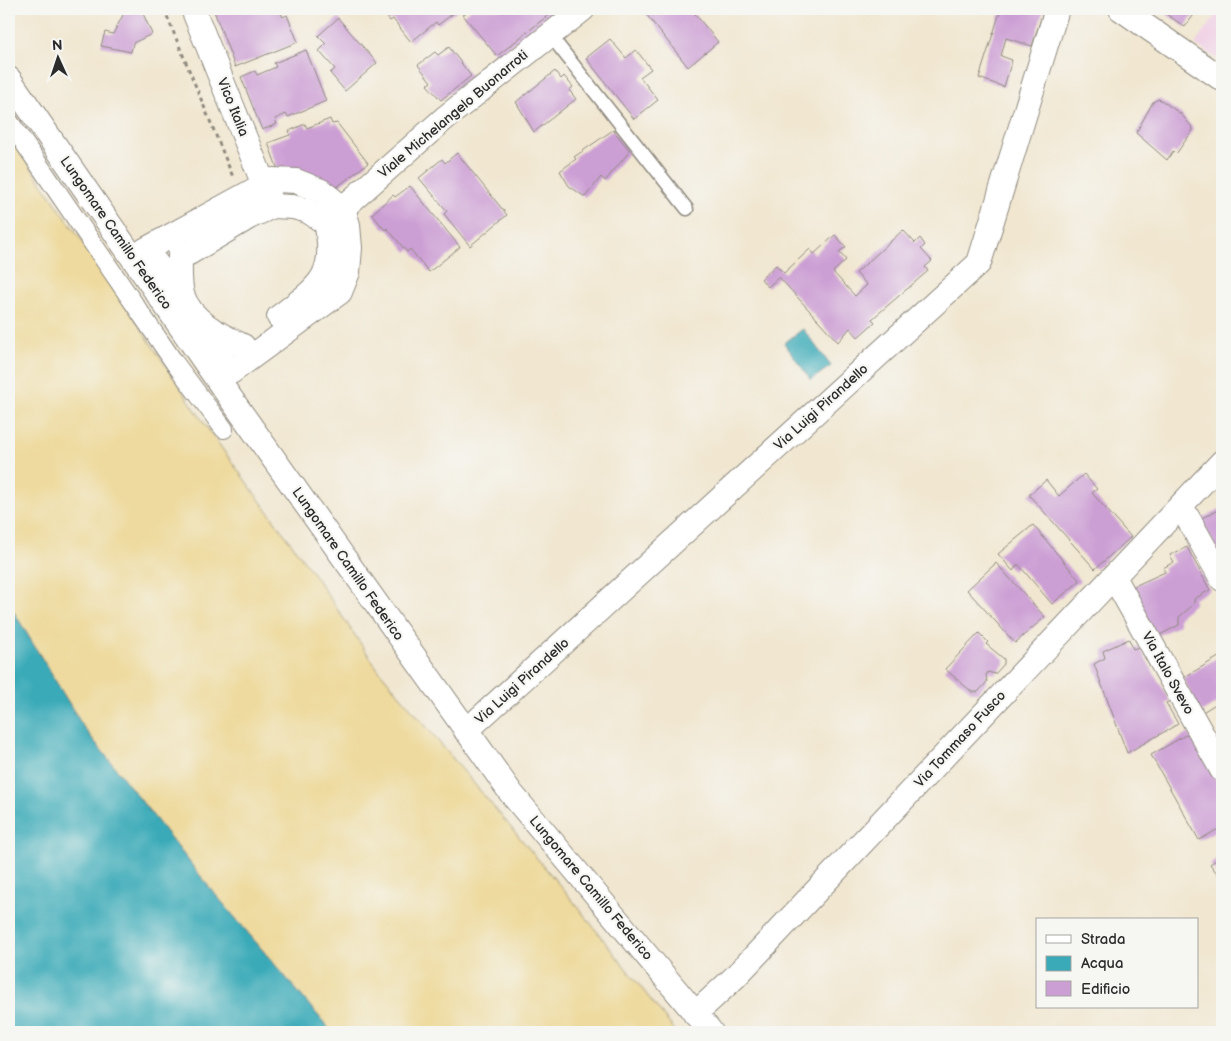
<svg xmlns="http://www.w3.org/2000/svg" width="1231" height="1041" font-family="'Balsamiq Sans',sans-serif">
<style>
.built{fill:#f0d0e5}
.sand{fill:#eeda9e;stroke:#8c8264}
.water{fill:#3aaab8;stroke:#326a72}
.building{fill:#cc9fd4}
.lines{fill:none;stroke-linecap:round;stroke-linejoin:round}
.service-casing{stroke:#8e897e;stroke-width:15}
.pedestrian-casing{stroke:#8e897e;stroke-width:20}
.minor-casing{stroke:#8e897e;stroke-width:26}
.path{stroke:#8e897e;stroke-width:3;stroke-dasharray:4 4;stroke-linecap:butt}
.service{stroke:#fff;stroke-width:12}
.pedestrian{stroke:#fff;stroke-width:18}
.minor{stroke:#fff;stroke-width:24}
.labels{text-anchor:middle;dominant-baseline:central;stroke-width:4.5;stroke-linejoin:round;paint-order:stroke}
.street-label{font-size:14px;fill:#2b2b2b;stroke:#f6f6f2}
</style>
<rect width="100%" height="100%" fill="#f6f6f2"/>
<filter id="ink" filterUnits="userSpaceOnUse"><feTurbulence type="fractalNoise" baseFrequency=".02" numOctaves="2"/><feDisplacementMap in="SourceGraphic" scale="10" xChannelSelector="R" yChannelSelector="G"/><feConvolveMatrix kernelMatrix="1 2 1 2 8 2 1 2 1" color-interpolation-filters="sRGB"/></filter>
<filter id="wash" filterUnits="userSpaceOnUse"><feTurbulence type="fractalNoise" baseFrequency=".0096" numOctaves="4" result="noise"/><feDisplacementMap in="SourceGraphic" scale="20" xChannelSelector="R" yChannelSelector="G"/><feGaussianBlur stdDeviation="1.12" result="paint"/><feColorMatrix in="noise" values="0 0 0 0 0 0 0 0 0 0 0 0 0 0 0 0 0 1.4 0 .05"/><feComposite in="paint" operator="in"/></filter>
<g filter="url(#wash)">
<rect width="100%" height="100%" fill="#f1e7d1"/>
<polygon class="built" points="1220,9 1222,9 1222,62 1195,44"/>
<polygon class="sand" points="9,136 98,264 210,432 315,576 377,668 455,761 573,901 676,1032 332,1032 210,888 84,728 9,604"/>
<g class="water">
<polygon points="803,329 831,366 811,380 784,343"/>
<polygon points="9,604 84,728 210,888 332,1032 9,1032"/>
</g>
<g id="blocks">
<g class="building">
<polygon points="134,9 141,9 152,34 133,43 131,52 101,46 105,32 113,34 124,13"/>
<polygon points="220,9 279,9 283,17 287,15 298,42 235,67 214,11"/>
<polygon points="381,9 459,9 438,25 436,22 411,42 393,19 390,21"/>
<polygon points="471,9 556,9 497,56 463,15"/>
<polygon points="652,9 691,9 718,42 688,67 646,14"/>
<polygon points="1001,9 1044,9 1032,46 1006,38 1001,56 1012,60 1004,87 979,78"/>
<polygon points="1159,9 1198,9 1185,27"/>
<polygon points="338,18 377,63 345,91 330,73 335,69 319,51 326,44 318,36"/>
<polygon points="610,39 626,58 636,50 651,69 640,77 658,100 634,119 586,58"/>
<polygon points="449,47 471,76 441,100 427,85 431,82 418,65 435,52 438,55"/>
<polygon points="306,50 326,101 288,117 286,114 275,119 277,124 262,130 241,77 255,71 257,75 276,67 274,63"/>
<polygon points="555,71 561,79 564,76 573,87 569,90 576,99 534,132 516,102"/>
<polygon points="1158,99 1161,100 1181,114 1192,127 1193,130 1176,154 1173,151 1167,160 1136,133 1153,102"/>
<polygon points="330,119 332,124 337,123 368,163 337,187 278,170 268,143 290,135 289,131 305,124 307,128"/>
<polygon points="613,130 630,151 605,181 601,177 585,197 569,186 560,171 576,159 574,157"/>
<polygon points="457,153 507,215 470,246 444,214 447,211 419,178 442,159 445,163"/>
<polygon points="410,186 460,247 429,272 410,249 407,252 387,228 385,230 372,214 393,195 395,197"/>
<polygon points="903,230 915,243 920,238 925,245 921,249 932,261 925,267 928,271 872,319 875,322 858,337 850,328 838,342 779,277 768,287 761,279 776,265 784,273 810,249 814,254 835,235 846,247 839,252 846,260 833,272 855,296 867,285 856,273"/>
<polygon points="1084,474 1097,489 1092,493 1131,537 1095,569 1029,495 1046,480 1059,496"/>
<polygon points="1222,508 1222,559 1200,519"/>
<polygon points="1033,525 1080,581 1052,604 1018,564 1013,571 998,554"/>
<polygon points="1187,547 1210,590 1194,599 1194,604 1179,617 1179,625 1154,638 1130,588 1165,572 1163,568 1174,562 1170,555"/>
<polygon points="996,563 1045,617 1015,643 967,590"/>
<polygon points="979,633 988,642 986,644 1004,659 1004,664 995,674 988,672 986,675 987,682 978,692 972,692 945,669"/>
<polygon points="1129,639 1133,649 1139,647 1170,701 1166,703 1178,724 1127,753 1094,664 1105,658 1103,651"/>
<polygon points="1222,655 1222,700 1201,713 1183,678"/>
<polygon points="1189,733 1222,791 1222,827 1199,840 1151,755"/>
<polygon points="1222,856 1222,880 1210,864"/>
</g>
</g>
</g>
<g filter="url(#ink)">
<use href="#blocks" fill-opacity="0" stroke="#8e897e" stroke-width="1"/>
<g class="lines">
<g class="service-casing">
<polyline id="service" points="550,35 687,209"/>
</g>
<g class="pedestrian-casing">
<polyline id="pedestrian" points="9,121 174,362 224,429"/>
</g>
<g class="minor-casing">
<g id="minor">
<polyline points="193,9 270,200"/>
<polyline points="1121,9 1222,79"/>
<polyline points="9,79 212,372 511,793 711,1032"/>
<polygon points="273,180 296,181 321,191 343,208 348,225 350,248 348,272 340,292 231,372 159,267 145,250"/>
<polyline points="326,223 445,118 583,9"/>
<path d="M 279,317 C 318,287 338,277 326,223"/>
<path d="M 243,346 C 220,335 190,321 182,294 C 179,281 180,268 180,255 L 189,253 L 249,217 L 273,206 L 293,207 L 308,211 L 326,223"/>
<polyline points="1181,506 1222,579"/>
<polyline points="1114,577 1222,770"/>
<polyline points="466,731 979,263 1057,9"/>
<polyline points="695,1014 735,977 1222,462"/>
</g>
</g>
<polyline class="path" points="164,9 233,177"/>
<use href="#service" class="service"/>
<use href="#pedestrian" class="pedestrian"/>
<use href="#minor" class="minor"/>
</g>
</g>
<g class="labels">
<g class="street-label">
<text transform="translate(233 107) rotate(68)">Vico Italia</text>
<text transform="translate(453 114) rotate(-40)">Viale Michelangelo Buonarroti</text>
<text transform="translate(116 233) rotate(55)">Lungomare Camillo Federico</text>
<text transform="translate(821 407) rotate(-42)">Via Luigi Pirandello</text>
<text transform="translate(348 564) rotate(55)">Lungomare Camillo Federico</text>
<text transform="translate(1168 673) rotate(61)">Via Italo Svevo</text>
<text transform="translate(522 681) rotate(-42)">Via Luigi Pirandello</text>
<text transform="translate(960 739) rotate(-47)">Via Tommaso Fusco</text>
<text transform="translate(591 888) rotate(50)">Lungomare Camillo Federico</text>
</g>
</g>
<rect width="1231" height="1041" fill="none" stroke="#f6f6f2" stroke-width="30"/>
<rect x="1036" y="918" width="162" height="90" fill="#f6f6f2" stroke="#a5a5a2"/>
<rect x="1046" y="935" width="25" height="8" fill="#ffffff" stroke="#a5a5a2"/>
<text x="1081" y="944" font-size="15" fill="#2b2b2b">Strada</text>
<rect x="1046" y="956" width="25" height="15" fill="#3aaab8" stroke="#a5a5a2"/>
<text x="1081" y="968" font-size="15" fill="#2b2b2b">Acqua</text>
<rect x="1046" y="981" width="25" height="15" fill="#cc9fd4" stroke="#a5a5a2"/>
<text x="1081" y="994" font-size="15" fill="#2b2b2b">Edificio</text>
<g transform="translate(58 58) rotate(357)" stroke="#f6f6f2" stroke-width="4" paint-order="stroke">
<path d="M0-4L9 19L0 12L-9 19Z" fill="#2b2b2b"/>
<text y="-8" font-size="14" font-weight="bold" text-anchor="middle" fill="#2b2b2b">N</text>
</g>
</svg>
